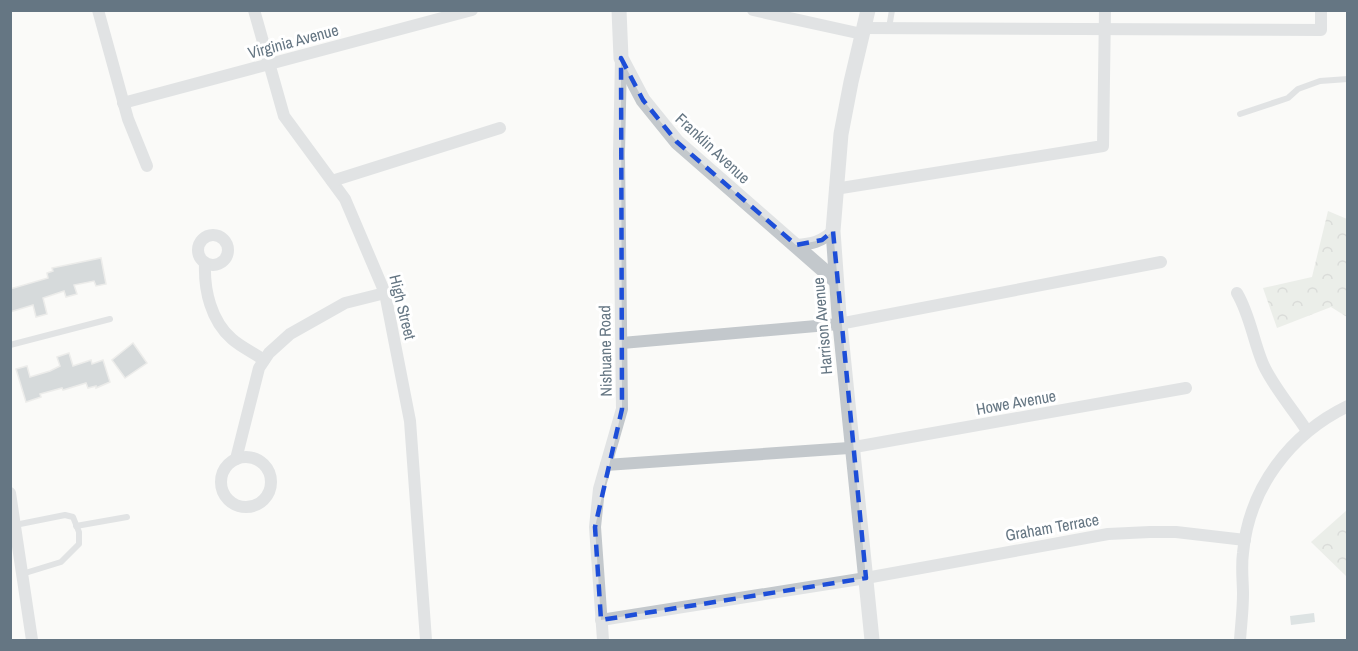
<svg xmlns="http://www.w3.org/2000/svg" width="1358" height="651" font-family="'Archivo Narrow',sans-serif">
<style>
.forest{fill:url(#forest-crowns)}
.water{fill:#bbc7cb}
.building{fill:#aab3b9;stroke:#dcdcda;stroke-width:1.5}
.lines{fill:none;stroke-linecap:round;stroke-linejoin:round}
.service{stroke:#c3c8cc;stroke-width:6}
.minor{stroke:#c3c8cc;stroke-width:12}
.tertiary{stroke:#c3c8cc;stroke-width:15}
.marked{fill:none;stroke:#1d4ed8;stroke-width:4.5;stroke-dasharray:12 8;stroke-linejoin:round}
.labels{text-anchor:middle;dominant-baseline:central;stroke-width:6;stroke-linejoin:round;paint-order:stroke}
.street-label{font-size:16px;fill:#657683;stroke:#fff}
</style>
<defs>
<pattern id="forest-crowns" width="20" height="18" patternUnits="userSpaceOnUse" patternTransform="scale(1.5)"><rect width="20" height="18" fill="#dadfd7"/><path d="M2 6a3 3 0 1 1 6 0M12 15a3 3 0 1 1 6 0" fill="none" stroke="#b4b9b4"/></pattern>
</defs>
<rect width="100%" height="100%" fill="#fafaf8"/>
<g class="forest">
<polygon points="1328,211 1347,219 1347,317 1331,307 1277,328 1263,288 1312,277"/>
<polygon points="1347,510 1347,577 1311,542"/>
</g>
<polygon class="water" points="1314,613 1315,622 1291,625 1290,616"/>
<g class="building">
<polygon points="101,258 106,284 96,286 94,281 74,285 77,294 66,297 64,291 43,298 47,314 36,317 33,305 10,312 10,289 48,278 47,273 53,271 52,268"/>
<polygon points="133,343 147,363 125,378 112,360"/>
<polygon points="69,353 73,366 91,360 92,364 103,360 110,382 96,388 96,386 88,388 86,383 63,390 62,388 40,394 41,397 26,402 16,369 27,366 30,377 50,371 60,366 57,357"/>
</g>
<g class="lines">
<g class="service">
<polyline points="889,28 892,10"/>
<polyline points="1240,114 1288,98 1298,89 1320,81 1348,79"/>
<polyline points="10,345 110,319"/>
<polyline points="15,525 65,515 73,517 79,532 79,544 61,562 22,574"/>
<polyline points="76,526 127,517"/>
</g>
<g class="minor">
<polyline points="98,10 128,119 147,166"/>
<polyline points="254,10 284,116 345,199 385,293 410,421 426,640"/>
<polyline points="753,10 862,34"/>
<polyline points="864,28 1321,30 1321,10"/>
<polyline points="123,103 472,10"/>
<polyline points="332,181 500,128"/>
<polyline points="835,189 1103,146 1105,10"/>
<circle cx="213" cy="250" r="15"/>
<path d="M 796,245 C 812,244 821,242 833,231"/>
<path d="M 205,264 C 204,290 211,321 232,339 C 241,347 254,353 264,360"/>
<path d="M 1237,293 C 1250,315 1253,340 1263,364 C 1274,388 1293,409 1307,431"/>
<polyline points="622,343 839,324 1161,262"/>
<circle cx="246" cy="482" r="25"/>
<polyline points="236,459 259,368 269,353 290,334 345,303 385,293"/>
<polyline points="606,465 849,448 1186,388"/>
<polyline points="10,493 32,640"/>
<polyline points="601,620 866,578 1108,534 1150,532 1176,532 1245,540"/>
<polyline points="603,640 595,527 599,489 622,409 619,154 621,58"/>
<path d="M 1240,640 C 1241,625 1243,610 1243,594 C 1243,581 1241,567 1243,553 C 1249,488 1290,434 1348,406"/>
</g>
<g class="tertiary">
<polyline points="619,10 621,58 643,100 677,142 836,281"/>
<polyline points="868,10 851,82 841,134 833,231 839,315 872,640"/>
</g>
</g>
<path d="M0 0H1358V651H0ZM 621,58 L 643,100 L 677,142 L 796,245 L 822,240 L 833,231 L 866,578 L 601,620 L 595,527 L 622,409 Z" fill="#fafaf8" fill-opacity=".55" fill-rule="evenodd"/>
<path class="marked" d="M 621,58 L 643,100 L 677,142 L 796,245 L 822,240 L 833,231 L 866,578 L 601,620 L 595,527 L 622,409 Z"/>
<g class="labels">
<g class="street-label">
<text transform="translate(293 41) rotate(-15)">Virginia Avenue</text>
<text transform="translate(713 148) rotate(43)">Franklin Avenue</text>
<text transform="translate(403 307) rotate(76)">High Street</text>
<text transform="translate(822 326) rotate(-95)">Harrison Avenue</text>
<text transform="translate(605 351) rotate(-91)">Nishuane Road</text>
<text transform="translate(1016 402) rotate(-10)">Howe Avenue</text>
<text transform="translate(1052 527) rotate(-10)">Graham Terrace</text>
</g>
</g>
<rect width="1358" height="651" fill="none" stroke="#657683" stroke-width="24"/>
</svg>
